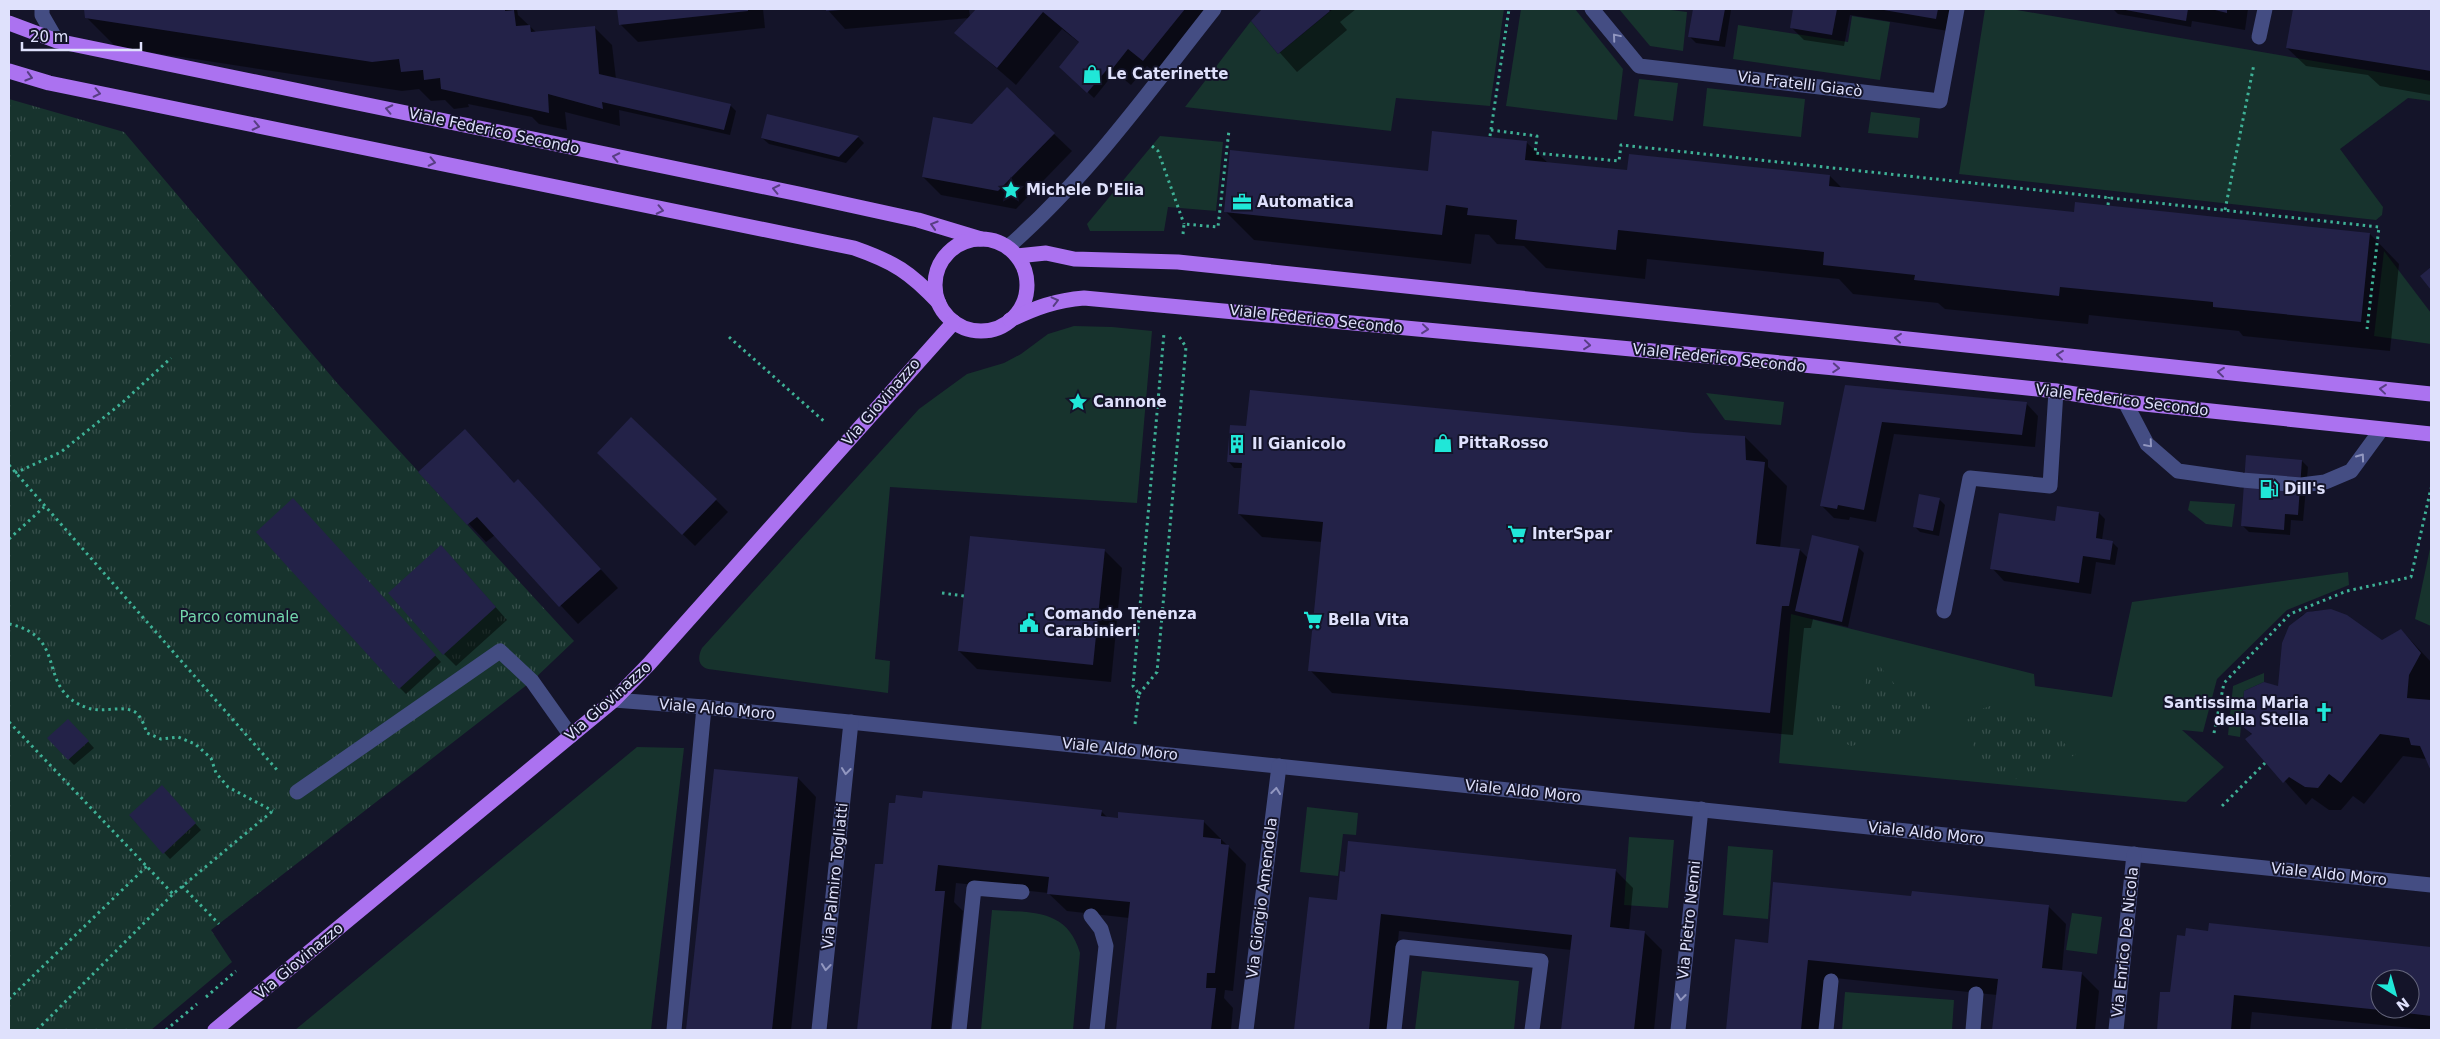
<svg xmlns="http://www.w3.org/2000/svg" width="2440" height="1039" font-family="'DejaVu Sans',sans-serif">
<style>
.green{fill:#17332d}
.park{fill:url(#park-tufts)}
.shadow{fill:#0007;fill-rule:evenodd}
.building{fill:#232248}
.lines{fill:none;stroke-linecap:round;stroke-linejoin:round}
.path{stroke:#3eb196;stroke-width:3;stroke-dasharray:2.5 4;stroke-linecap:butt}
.minor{stroke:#444d83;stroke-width:15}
.major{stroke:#ab72f0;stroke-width:15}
.oneway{stroke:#9297c0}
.oneway2{stroke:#583e83}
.labels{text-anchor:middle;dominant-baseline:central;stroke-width:4;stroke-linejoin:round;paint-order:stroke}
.poi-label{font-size:15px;font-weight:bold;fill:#dfe1fc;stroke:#141429;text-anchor:start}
.street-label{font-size:15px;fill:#dfe1fc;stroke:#141429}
.park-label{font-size:15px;fill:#72d5ab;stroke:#141429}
</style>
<defs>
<pattern id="park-tufts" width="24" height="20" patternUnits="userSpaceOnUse" patternTransform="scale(1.25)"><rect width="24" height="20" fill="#17332d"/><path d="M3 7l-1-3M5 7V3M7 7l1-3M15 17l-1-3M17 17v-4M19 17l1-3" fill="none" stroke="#38504c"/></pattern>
</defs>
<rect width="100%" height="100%" fill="#141429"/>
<g class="green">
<polygon points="1333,9 1504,9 1490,106 1396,98 1391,131 1185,107 1251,21 1278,54"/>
<polygon points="1521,9 1575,9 1623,69 1617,120 1506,106"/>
<polygon points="1619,9 1663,9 1687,12 1683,51 1650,46"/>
<polygon points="1985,9 2011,9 2431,81 2431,101 2408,98 2340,149 2383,207 2382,215 2376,220 1959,174"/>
<polygon points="1852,16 1890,22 1880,80 1733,59 1738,25 1848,42"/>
<polygon points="1639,79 1678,83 1673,121 1634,116"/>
<polygon points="1707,88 1805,99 1801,137 1703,126"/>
<polygon points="1871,112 1920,118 1918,138 1868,133"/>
<polygon points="1160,136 1223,142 1216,211 1168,207 1164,231 1090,231 1087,224"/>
<polygon points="2384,251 2431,313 2431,344 2374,336"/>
<path d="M 1074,326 L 1112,327 L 1152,331 L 1137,503 L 890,487 L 875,659 L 890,661 L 888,693 L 708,669 C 697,666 698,656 702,648 L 919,409 L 967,374 L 1004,363 L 1021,354 L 1048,334 Z"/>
<polygon points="1706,393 1784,402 1781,425 1725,420"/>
<polygon points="2190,501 2235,504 2232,527 2206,524 2188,510"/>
<polygon points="2431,544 2431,626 2415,619"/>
<polygon points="2348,572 2349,585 2287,610 2217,679 2203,732 2182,730 2224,767 2186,802 1779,763 1791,614 2034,674 2035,686 2112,697 2132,602"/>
<polygon points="2264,673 2264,682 2244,691 2240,737 2228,735 2233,686"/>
<polygon points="637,747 684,748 651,1030 295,1030"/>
<polygon points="1307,807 1358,813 1356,835 1343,834 1338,876 1300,872"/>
<polygon points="1629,837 1674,840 1668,908 1624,905"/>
<polygon points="1728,846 1773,850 1768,919 1723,915"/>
<path d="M 992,910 C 1031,913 1067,908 1080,953 L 1073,1030 L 981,1030 Z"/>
<polygon points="2072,913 2102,917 2097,954 2066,950"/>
<polygon points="1422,971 1519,981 1514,1030 1415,1030"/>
<polygon points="1845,992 1954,1000 1952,1030 1842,1030"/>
</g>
<g class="park">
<polygon points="9,99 124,132 337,383 574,641 532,681 211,930 232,962 151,1030 9,1030"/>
<path d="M 1869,662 L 1877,663 L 1897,687 L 1915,691 L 1922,695 L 1930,707 L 1931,725 L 1919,724 L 1904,734 L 1851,746 C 1836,740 1826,729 1811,725 L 1812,702 L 1855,708 C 1868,701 1865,679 1867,666 Z"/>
<path d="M 1993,705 L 2039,720 L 2076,754 C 2050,771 2014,791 1983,771 L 1984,763 L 1974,747 L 1967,720 L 1979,710 Z"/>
</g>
<g class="shadow">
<polygon points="86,9 517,9 518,15 537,33 594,27 612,45 616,79 730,105 736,111 730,135 619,110 620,126 565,112 567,130 539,124 532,117 468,104 469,107 454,109 445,100 431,101 419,89 402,91 116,47 86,17"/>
<polygon points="619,9 763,9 765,28 638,42 620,24"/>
<polygon points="827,9 969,9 970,17 977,9 1217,9 1162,78 1147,66 1131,85 1115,72 1094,98 1061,67 1080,43 1062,29 1016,85 956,33 969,18 845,29"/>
<polygon points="1263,9 1356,9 1340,22 1347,30 1297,72 1252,21"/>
<polygon points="1694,9 1731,10 1725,47 1696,43 1690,37"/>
<polygon points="1794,9 1952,9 1948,31 1850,15 1844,46 1804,40 1791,27"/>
<polygon points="2113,9 2248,9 2245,30 2192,21 2191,27 2118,14"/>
<polygon points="2294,9 2431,9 2431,95 2380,86 2368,75 2306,66 2287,48"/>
<polygon points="768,116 858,137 864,143 846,163 769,144 762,138"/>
<polygon points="972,125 1054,134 1072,151 1016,209 941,195 923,177"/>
<polygon points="1526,142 1548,163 1628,171 1830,176 1843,189 2075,214 2076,204 2370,234 2399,264 2390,351 2243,336 2239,331 2089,315 2088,324 1945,309 1938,303 1853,294 1839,279 1647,259 1645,279 1546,268 1524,246 1497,244 1489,235 1475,234 1471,264 1254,240 1225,211 1429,172"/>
<polygon points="1846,386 2026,403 2038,416 2035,447 1894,434 1876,522 1850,517 1849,520 1834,518 1821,505"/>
<polygon points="1721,437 1745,437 1768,460 1768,467 1787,486 1780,548 1800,550 1808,558 1858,547 1864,553 1848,627 1813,619 1811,628 1804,628 1793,735 1332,693 1310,670 1322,542 1262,537 1239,514 1243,468 1234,468 1228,461"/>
<polygon points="2302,461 2308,467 2303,521 2291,520 2290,535 2249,532 2243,526"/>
<polygon points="611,465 716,500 728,512 695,546"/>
<polygon points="420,472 515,484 518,480 618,588 578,624 495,535 486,542"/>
<polygon points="1939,499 1945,505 1939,536 1920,532 1914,526"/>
<polygon points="299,506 441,662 406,694 400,688"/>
<polygon points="2099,513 2105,519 2102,540 2112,542 2118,548 2115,565 2096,562 2091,594 2004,581 1992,568 2059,523"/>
<polygon points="1104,550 1122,568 1111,682 977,669 959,651"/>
<polygon points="453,559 507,620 456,666 444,654"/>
<polygon points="2331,610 2382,641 2401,630 2431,662 2431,768 2426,759 2403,756 2364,804 2353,796 2341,810 2329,810 2312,798 2306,805 2247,739 2252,735 2243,725 2279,687 2290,627 2302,615 2313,611"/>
<polygon points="74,726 94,748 74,765 68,759"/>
<polygon points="715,770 798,778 816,797 791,1030 687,1030"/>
<polygon points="168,793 201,830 170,859 130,816"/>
<polygon points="1102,812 1108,818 1204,822 1246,864 1233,991 1225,990 1224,998 1233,1008 1231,1030 1117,1030 1129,918 1067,911 1048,893 956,883 954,902 963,911 950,1030 859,1030 876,865 884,866"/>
<polygon points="1615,870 1633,888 1629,930 1644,932 1662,950 1654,1030 1563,1030 1571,950 1399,931 1389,1030 1296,1030 1310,899 1338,901 1346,873"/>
<polygon points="1912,897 2048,906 2066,924 2062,971 2081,973 2099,991 2095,1030 1994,1030 1997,995 1825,977 1820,1030 1727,1030 1736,941 1769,944"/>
<path d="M 2210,924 L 2431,948 L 2431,1030 L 2252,1012 L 2250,1030 L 2158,1030 L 2162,993 L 2172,994 L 2186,937 L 2209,932 ZM 2380,979 L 2410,979 L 2410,1009 L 2380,1009 Z"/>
</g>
<g class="building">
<polygon points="84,9 505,9 505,11 514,10 516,26 530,25 531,32 595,26 599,74 731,104 724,130 602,102 603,109 548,94 549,113 441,89 440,78 424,80 423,70 401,72 399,59 372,62 85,18"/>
<polygon points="617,9 748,9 748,11 619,25"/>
<polygon points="826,9 841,9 841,10 826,11"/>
<polygon points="976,9 1185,9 1143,61 1128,49 1113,68 1110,66 1087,93 1059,67 1079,42 1043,12 997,68 954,33"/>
<polygon points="1262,9 1328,9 1330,11 1278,54 1251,21"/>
<polygon points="1693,9 1725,9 1719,41 1688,37"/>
<polygon points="1793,9 1837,9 1832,35 1790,28"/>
<polygon points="1878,9 1938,9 1936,19"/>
<polygon points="2120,9 2188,9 2186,21"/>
<polygon points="2211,9 2227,9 2227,13"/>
<polygon points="2293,9 2431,9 2431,71 2286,48"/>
<polygon points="1007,87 1055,133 998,191 922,177 933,117 972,124"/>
<polygon points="767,114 859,136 839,157 761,138"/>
<polygon points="1432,131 1527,141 1525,160 1627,170 1629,154 1830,175 1829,186 2074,212 2075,202 2370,233 2361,322 2213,307 2213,302 2060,287 2059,296 1914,280 1915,275 1823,265 1824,252 1618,230 1616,250 1515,239 1517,220 1467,215 1468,208 1446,205 1442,235 1224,212 1230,150 1428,171"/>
<polygon points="2431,267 2431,290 2420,276"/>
<polygon points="1845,385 2027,402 2022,435 1882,422 1864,510 1838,505 1837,509 1820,506"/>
<polygon points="1250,390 1694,433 1745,436 1746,460 1765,462 1756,544 1800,549 1789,606 1782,606 1770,713 1308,671 1323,522 1238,514 1242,463 1227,462 1230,425 1246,426"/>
<polygon points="631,417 717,499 682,535 597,453"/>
<polygon points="465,429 514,483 518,479 601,569 559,607 477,517 467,525 418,472"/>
<polygon points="2246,455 2302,460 2298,515 2285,514 2284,530 2241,526"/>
<polygon points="1919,494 1940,498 1933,531 1913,527"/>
<polygon points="293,498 436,655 399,689 256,532"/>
<polygon points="2057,506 2099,512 2096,538 2113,541 2110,560 2083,556 2079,583 1990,569 1999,513 2055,521"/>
<polygon points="1812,535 1859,546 1842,622 1795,611"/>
<polygon points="970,536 1105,549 1093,665 958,651"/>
<polygon points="441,545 496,607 443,655 388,593"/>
<polygon points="2331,609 2347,615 2382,640 2401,629 2421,653 2409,675 2407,698 2431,700 2431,771 2420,746 2411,745 2409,738 2380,734 2341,783 2329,774 2318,788 2305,787 2289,777 2283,783 2245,739 2252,734 2242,726 2244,691 2264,682 2278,686 2282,643 2289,626 2307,612"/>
<polygon points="68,719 89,741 68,760 47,738"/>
<polygon points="714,769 798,777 772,1030 686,1030"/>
<polygon points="162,785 196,823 163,854 129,815"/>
<polygon points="923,791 1102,810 1101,816 1118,818 1118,812 1204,820 1203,837 1221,839 1221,844 1229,845 1215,973 1207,973 1206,988 1216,988 1211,1030 1116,1030 1130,902 1047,894 1049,877 938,865 935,891 945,891 931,1030 857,1030 875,864 883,864 889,803 895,803 896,795 922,798"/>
<polygon points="1348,841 1616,869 1610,927 1645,931 1634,1030 1561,1030 1572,935 1381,914 1369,1030 1294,1030 1309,897 1337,900 1340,871 1345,872"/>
<polygon points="1773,882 1911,896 1912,891 2049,905 2042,968 2082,972 2076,1030 1992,1030 1998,979 1808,960 1801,1030 1726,1030 1735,939 1768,943"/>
<polygon points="2209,923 2431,947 2431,1016 2381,1010 2410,1009 2410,979 2380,979 2380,1010 2234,995 2231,1030 2157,1030 2160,992 2170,992 2177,935 2185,936 2186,928 2208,931"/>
</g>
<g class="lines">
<g class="path">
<polyline points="1491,130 1537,136 1535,153 1619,161 1621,145 2379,227 2367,329"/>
<polyline points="1490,136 1509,9"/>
<polyline points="1152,146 1158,151 1184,224"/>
<polyline points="2108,205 2109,197"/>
<polyline points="2225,210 2254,64"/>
<polyline points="1183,234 1184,224 1218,227 1229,130"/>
<polyline points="729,337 826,423"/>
<polyline points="9,465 278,771"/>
<polyline points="15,473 61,452 123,402 171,358"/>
<polyline points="9,539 44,507"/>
<polyline points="942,593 964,596"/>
<path d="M 9,624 C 71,637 34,690 88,708 C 103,714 130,702 139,716 C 143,721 145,728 147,733 L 161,739 L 178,737 L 195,744 L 211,758 L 216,773 L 228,787 L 273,811"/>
<polyline points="1139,694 1157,672 1186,347 1178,335"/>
<polyline points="9,722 173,894"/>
<polyline points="1135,724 1139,694 1133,686 1164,333"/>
<polyline points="2214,733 2224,683 2290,614 2347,591 2411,577 2431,488"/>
<polyline points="2222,806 2265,763"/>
<polyline points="182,886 219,924"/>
<polyline points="206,997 236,971"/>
<polyline points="9,999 147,866"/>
<polyline points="37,1030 173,894 275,809"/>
<polyline points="166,1030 197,1004"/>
</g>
<g class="minor">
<polyline points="42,9 42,15 57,41"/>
<polyline points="1592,9 1639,66 1940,101 1957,9"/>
<polyline points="2259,37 2265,9"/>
<path d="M 1008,247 C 1087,178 1149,91 1214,9"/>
<polyline points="2125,402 2147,444 2178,471 2242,480 2301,485 2325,482 2351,471 2381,430"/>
<polyline points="1944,611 1970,478 2050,486 2056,391"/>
<polyline points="614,700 704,707 2431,885"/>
<polyline points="297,792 500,651 532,681 571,736"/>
<polyline points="1091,916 1101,929 1106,946 1097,1030"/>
<polyline points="674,1030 704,707"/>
<polyline points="819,1030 851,722"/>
<polyline points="959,1030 974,888 1022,892"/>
<polyline points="1246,1030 1279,766"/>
<polyline points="1394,1030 1403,947 1541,961 1532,1030"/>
<polyline points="1678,1030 1701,809"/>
<polyline points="1826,1030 1831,981"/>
<polyline points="1973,1030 1976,994"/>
<polyline points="2116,1030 2134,854"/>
</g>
<g class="major">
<polyline points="9,23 57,41 799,194 918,220 981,239"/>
<path d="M 9,71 L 49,83 L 854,248 C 894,262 910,272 939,303"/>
<circle cx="981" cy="285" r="46"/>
<polyline points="1017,256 1046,253 1074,259 1178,262 2431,394"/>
<path d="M 1010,320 C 1035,308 1056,300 1084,298 L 1835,368 L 2056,391 L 2125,402 L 2431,434"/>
<polyline points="215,1030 614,700 649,664 954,322"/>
</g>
</g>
<defs><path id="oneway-chevron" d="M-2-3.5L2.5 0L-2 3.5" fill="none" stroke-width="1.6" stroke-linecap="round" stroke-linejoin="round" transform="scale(1.25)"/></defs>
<g class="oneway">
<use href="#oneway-chevron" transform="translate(1616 37) rotate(-130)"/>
<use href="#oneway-chevron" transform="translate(2149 444) rotate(49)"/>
<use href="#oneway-chevron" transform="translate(2361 457) rotate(-54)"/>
<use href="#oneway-chevron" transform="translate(846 771) rotate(96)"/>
<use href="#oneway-chevron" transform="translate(1276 791) rotate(-83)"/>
<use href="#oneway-chevron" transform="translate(826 967) rotate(96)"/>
<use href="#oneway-chevron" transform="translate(1681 997) rotate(96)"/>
</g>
<g class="oneway2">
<use href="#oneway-chevron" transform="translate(29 77) rotate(16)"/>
<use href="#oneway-chevron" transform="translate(97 93) rotate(12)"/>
<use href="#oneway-chevron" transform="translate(389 109) rotate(-168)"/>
<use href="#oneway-chevron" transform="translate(256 126) rotate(12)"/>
<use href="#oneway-chevron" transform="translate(616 157) rotate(-168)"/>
<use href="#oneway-chevron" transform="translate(432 162) rotate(12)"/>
<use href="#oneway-chevron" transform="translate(776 189) rotate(-168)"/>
<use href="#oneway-chevron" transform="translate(660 210) rotate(12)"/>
<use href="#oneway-chevron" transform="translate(934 225) rotate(-163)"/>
<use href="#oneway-chevron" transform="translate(1055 301) rotate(-14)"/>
<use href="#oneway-chevron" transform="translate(1425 329) rotate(6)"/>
<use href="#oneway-chevron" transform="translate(1898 338) rotate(-174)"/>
<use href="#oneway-chevron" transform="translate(1587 345) rotate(6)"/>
<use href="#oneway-chevron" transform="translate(2060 355) rotate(-174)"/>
<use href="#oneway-chevron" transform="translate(1836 368) rotate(4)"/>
<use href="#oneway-chevron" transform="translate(2221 372) rotate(-174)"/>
<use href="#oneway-chevron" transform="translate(2383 389) rotate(-174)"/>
</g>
<defs>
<g id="shop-bare" transform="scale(1.5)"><path d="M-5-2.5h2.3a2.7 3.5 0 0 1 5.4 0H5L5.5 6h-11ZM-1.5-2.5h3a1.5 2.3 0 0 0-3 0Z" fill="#20e7d8" stroke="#141429" stroke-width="2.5" paint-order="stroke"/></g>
<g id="sight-bare" transform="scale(1.5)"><path d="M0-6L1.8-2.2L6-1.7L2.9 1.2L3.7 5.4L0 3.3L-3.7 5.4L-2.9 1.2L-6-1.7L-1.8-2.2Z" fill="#20e7d8" stroke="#141429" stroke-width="2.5" paint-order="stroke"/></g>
<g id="office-bare" transform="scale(1.5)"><path d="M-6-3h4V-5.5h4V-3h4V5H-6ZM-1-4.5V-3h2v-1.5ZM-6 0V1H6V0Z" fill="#20e7d8" stroke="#141429" stroke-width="2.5" paint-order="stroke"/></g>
<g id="building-bare" transform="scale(1.5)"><path d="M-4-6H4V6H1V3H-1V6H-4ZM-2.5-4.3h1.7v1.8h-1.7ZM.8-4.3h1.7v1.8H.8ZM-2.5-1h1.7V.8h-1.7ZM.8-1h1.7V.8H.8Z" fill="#20e7d8" stroke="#141429" stroke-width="2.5" paint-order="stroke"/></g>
<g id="fuel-bare" transform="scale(1.5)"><path d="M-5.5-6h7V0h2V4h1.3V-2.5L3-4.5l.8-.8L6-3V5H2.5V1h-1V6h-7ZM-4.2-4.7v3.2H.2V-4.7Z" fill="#20e7d8" stroke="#141429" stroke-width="2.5" paint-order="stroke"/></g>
<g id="supermarket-bare" transform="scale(1.5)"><path d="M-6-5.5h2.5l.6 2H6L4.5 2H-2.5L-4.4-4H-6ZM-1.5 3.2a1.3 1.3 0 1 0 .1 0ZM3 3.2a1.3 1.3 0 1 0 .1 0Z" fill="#20e7d8" stroke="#141429" stroke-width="2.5" paint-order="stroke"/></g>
<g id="civic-bare" transform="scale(1.5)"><path d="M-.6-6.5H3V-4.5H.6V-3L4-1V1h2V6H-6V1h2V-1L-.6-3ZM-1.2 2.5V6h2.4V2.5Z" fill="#20e7d8" stroke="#141429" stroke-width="2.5" paint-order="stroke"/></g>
<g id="church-bare" transform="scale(1.5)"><path d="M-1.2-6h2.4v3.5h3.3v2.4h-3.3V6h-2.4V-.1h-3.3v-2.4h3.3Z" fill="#20e7d8" stroke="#141429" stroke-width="2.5" paint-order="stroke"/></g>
</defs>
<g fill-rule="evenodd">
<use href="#shop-bare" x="1092" y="74"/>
<use href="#sight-bare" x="1011" y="190"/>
<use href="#office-bare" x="1242" y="202"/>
<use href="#sight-bare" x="1078" y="402"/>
<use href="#shop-bare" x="1443" y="443"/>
<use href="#building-bare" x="1237" y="444"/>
<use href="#fuel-bare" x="2269" y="489"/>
<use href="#supermarket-bare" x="1517" y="534"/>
<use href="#supermarket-bare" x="1313" y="620"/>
<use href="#civic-bare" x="1029" y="623"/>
<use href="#church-bare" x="2324" y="712"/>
</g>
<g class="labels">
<g class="poi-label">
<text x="1107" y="74">Le Caterinette</text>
<text x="1026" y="190">Michele D'Elia</text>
<text x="1257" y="202">Automatica</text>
<text x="1093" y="402">Cannone</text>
<text x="1458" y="443">PittaRosso</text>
<text x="1252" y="444">Il Gianicolo</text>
<text x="2284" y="489">Dill's</text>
<text x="1532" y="534">InterSpar</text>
<text x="1044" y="614">Comando Tenenza<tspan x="1044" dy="17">Carabinieri</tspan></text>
<text x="1328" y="620">Bella Vita</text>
<text x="2309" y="703" text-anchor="end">Santissima Maria<tspan x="2309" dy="17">della Stella</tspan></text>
</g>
<g class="street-label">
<text transform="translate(1800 84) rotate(7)">Via Fratelli Giacò</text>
<text transform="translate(494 131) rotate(12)">Viale Federico Secondo</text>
<text transform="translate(1316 319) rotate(6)">Viale Federico Secondo</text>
<text transform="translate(1719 358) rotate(6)">Viale Federico Secondo</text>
<text transform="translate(2122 400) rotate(7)">Viale Federico Secondo</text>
<text transform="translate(881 402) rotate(-49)">Via Giovinazzo</text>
<text transform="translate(608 701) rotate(-42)">Via Giovinazzo</text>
<text transform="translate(717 709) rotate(5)">Viale Aldo Moro</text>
<text transform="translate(1120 749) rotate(6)">Viale Aldo Moro</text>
<text transform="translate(1523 791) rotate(6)">Viale Aldo Moro</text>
<text transform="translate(1926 833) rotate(6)">Viale Aldo Moro</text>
<text transform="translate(2329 874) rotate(6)">Viale Aldo Moro</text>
<text transform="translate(835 876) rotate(-84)">Via Palmiro Togliatti</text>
<text transform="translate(1262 898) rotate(-83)">Via Giorgio Amendola</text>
<text transform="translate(1689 920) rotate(-84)">Via Pietro Nenni</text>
<text transform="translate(2125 942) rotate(-84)">Via Enrico De Nicola</text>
<text transform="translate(299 961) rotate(-40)">Via Giovinazzo</text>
</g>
<g class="park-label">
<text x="239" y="617">Parco comunale</text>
</g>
</g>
<rect width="2440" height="1039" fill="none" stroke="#dfe1fc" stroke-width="20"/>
<g transform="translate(2395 994) rotate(143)"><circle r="24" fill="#141429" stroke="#65667d"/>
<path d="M0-4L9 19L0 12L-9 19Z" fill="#20e7d8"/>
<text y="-8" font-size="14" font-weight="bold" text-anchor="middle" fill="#dfe1fc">N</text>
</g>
<path d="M22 42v8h119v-8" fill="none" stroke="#dfe1fc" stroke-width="2.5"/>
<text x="30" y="42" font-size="15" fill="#dfe1fc" stroke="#141429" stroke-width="4" paint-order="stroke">20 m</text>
</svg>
